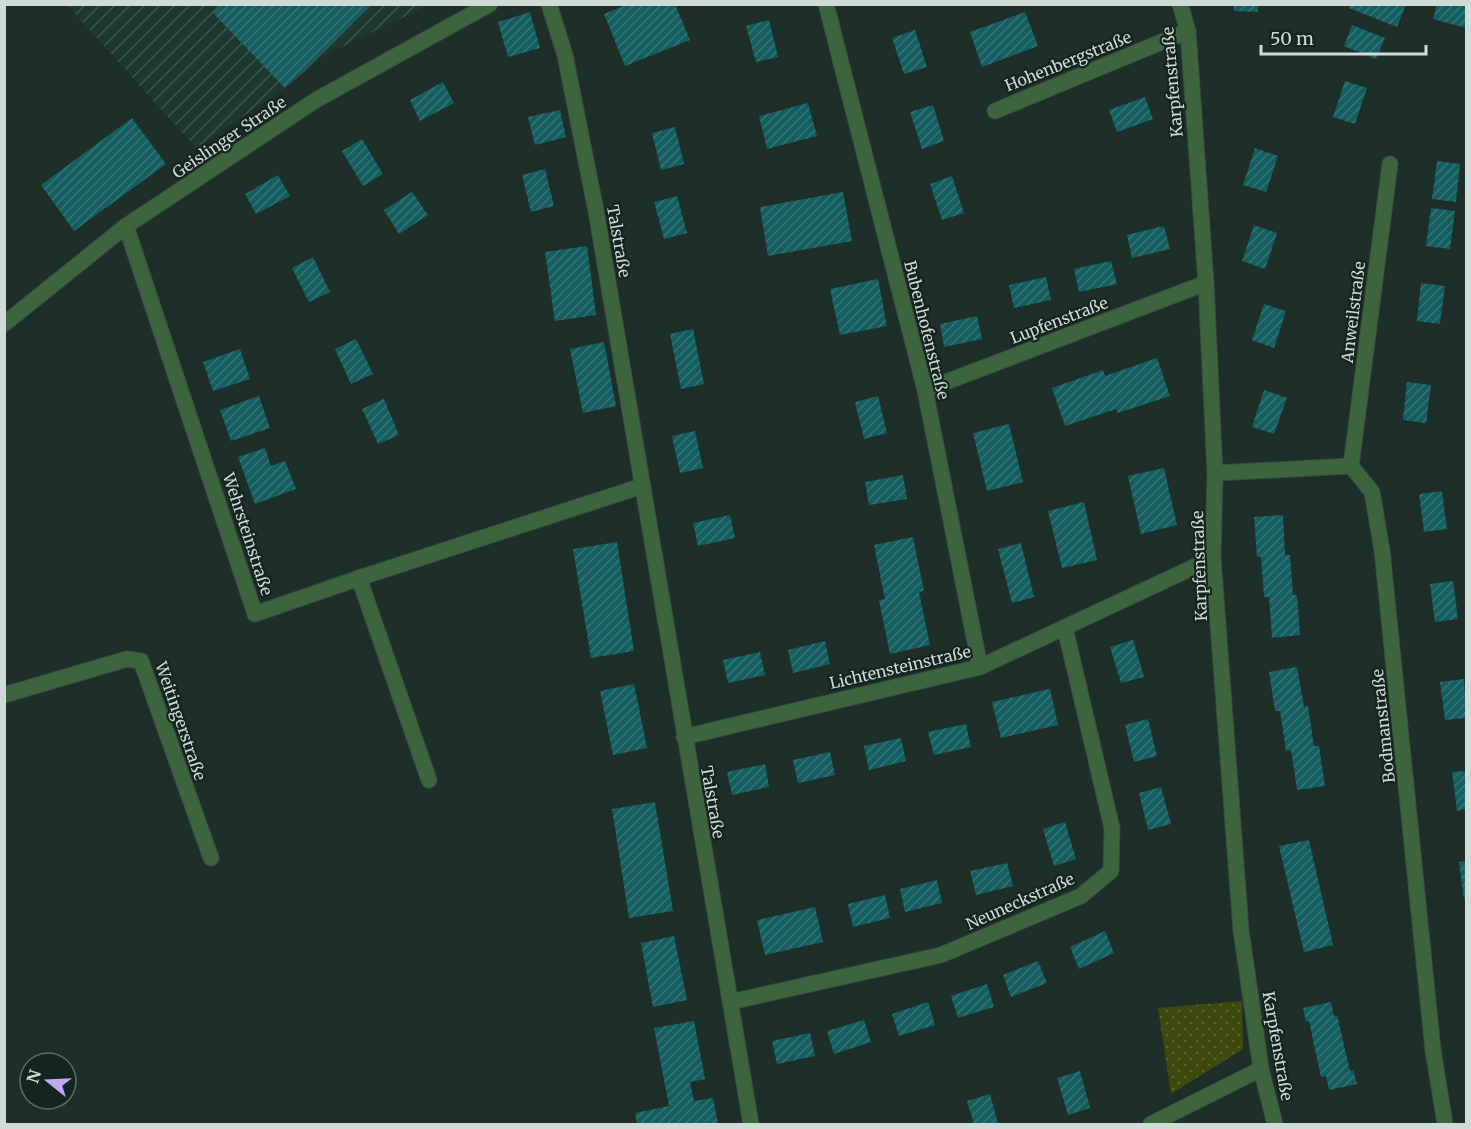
<svg xmlns="http://www.w3.org/2000/svg" width="1471" height="1129" font-family="Merriweather,serif">
<style>
.industrial{fill:url(#industrial-furrows)}
.park{fill:url(#park-dots)}
.building{fill:url(#building-hatch)}
.lines{fill:none;stroke-linecap:round;stroke-linejoin:round}
.street-casing{stroke:#3a4a44;stroke-width:17}
.street{stroke:#3c653d;stroke-width:15}
.labels{text-anchor:middle;dominant-baseline:central;stroke-width:4.5;stroke-linejoin:round;paint-order:stroke}
.street-label{font-size:16px;fill:#d0dad6;stroke:#14241e}
</style>
<defs>
<pattern id="industrial-furrows" width="10" height="10" patternUnits="userSpaceOnUse" patternTransform="scale(1.5)"><rect width="10" height="10" fill="#1f382f"/><path d="M-1 1l2-2M0 10L10 0M9 11l2-2" fill="none" stroke="#3e544c"/></pattern>
<pattern id="park-dots" width="8" height="8" patternUnits="userSpaceOnUse" patternTransform="scale(1.5)"><rect width="8" height="8" fill="#3e490d"/><path d="M2 2h.1M6 6h.1" fill="none" stroke="#596330" stroke-width="1.8" stroke-linecap="round"/></pattern>
<pattern id="building-hatch" width="6" height="6" patternUnits="userSpaceOnUse" patternTransform="scale(1.5)"><rect width="6" height="6" fill="#145e5f"/><path d="M-1 1l2-2M0 6l6-6M5 7l2-2" fill="none" stroke="#357475"/></pattern>
</defs>
<rect width="100%" height="100%" fill="#1e2e28"/>
<polygon class="industrial" points="67,5 429,5 325,55 285,88 196,148"/>
<polygon class="park" points="1242,1001 1243,1049 1171,1094 1158,1008"/>
<g class="building">
<polygon points="222,4 372,4 285,88 213,13"/>
<polygon points="628,4 675,4 690,40 625,66 604,14"/>
<polygon points="1234,4 1258,4 1258,12 1234,11"/>
<polygon points="1351,4 1406,4 1397,27 1349,8"/>
<polygon points="1437,4 1466,4 1466,28 1433,19"/>
<polygon points="530,12 540,48 508,57 498,22"/>
<polygon points="1025,12 1038,46 982,67 970,32"/>
<polygon points="769,20 778,57 756,62 746,26"/>
<polygon points="1352,25 1385,38 1376,59 1344,46"/>
<polygon points="915,30 927,67 904,74 892,38"/>
<polygon points="1345,81 1367,88 1355,124 1333,117"/>
<polygon points="443,82 454,103 420,121 410,100"/>
<polygon points="1145,97 1153,119 1117,132 1109,110"/>
<polygon points="808,103 817,136 767,149 759,116"/>
<polygon points="933,105 944,141 922,149 910,112"/>
<polygon points="560,110 566,137 535,145 528,117"/>
<polygon points="132,118 166,164 74,231 41,185"/>
<polygon points="675,127 684,164 661,170 652,133"/>
<polygon points="362,139 383,174 363,186 342,151"/>
<polygon points="1255,148 1278,156 1266,192 1243,185"/>
<polygon points="1437,161 1460,164 1456,202 1432,199"/>
<polygon points="545,169 554,206 531,212 522,175"/>
<polygon points="278,175 290,196 256,214 245,194"/>
<polygon points="952,176 964,213 942,220 930,184"/>
<polygon points="412,192 428,215 399,234 384,210"/>
<polygon points="843,192 852,241 768,256 760,207"/>
<polygon points="677,196 687,233 664,239 654,202"/>
<polygon points="1431,208 1455,211 1450,249 1426,246"/>
<polygon points="1254,225 1277,233 1265,269 1242,261"/>
<polygon points="1164,226 1170,249 1132,258 1127,235"/>
<polygon points="587,246 596,315 555,321 545,252"/>
<polygon points="313,257 330,292 309,302 292,268"/>
<polygon points="1111,261 1117,284 1079,292 1074,269"/>
<polygon points="1046,277 1051,300 1014,308 1009,285"/>
<polygon points="878,279 887,326 840,335 830,289"/>
<polygon points="1421,283 1445,286 1440,324 1417,321"/>
<polygon points="1264,304 1286,311 1274,348 1252,340"/>
<polygon points="977,316 982,339 944,347 940,324"/>
<polygon points="693,329 704,384 681,389 670,334"/>
<polygon points="356,339 373,374 351,384 335,349"/>
<polygon points="604,342 616,406 583,413 570,349"/>
<polygon points="240,349 250,379 213,391 203,362"/>
<polygon points="1157,358 1170,396 1118,413 1116,409 1065,426 1052,388 1103,370 1105,376"/>
<polygon points="1407,382 1431,385 1426,423 1403,420"/>
<polygon points="1264,390 1287,398 1274,434 1252,427"/>
<polygon points="259,396 270,428 231,441 220,410"/>
<polygon points="878,396 887,433 864,439 855,402"/>
<polygon points="384,399 399,435 378,444 362,409"/>
<polygon points="1009,424 1023,482 987,491 973,433"/>
<polygon points="695,431 703,468 680,473 672,436"/>
<polygon points="265,448 271,466 285,461 296,489 255,504 238,457"/>
<polygon points="1164,468 1177,525 1141,534 1128,476"/>
<polygon points="903,475 907,499 869,505 865,482"/>
<polygon points="1442,491 1447,529 1424,532 1419,494"/>
<polygon points="1084,502 1097,560 1062,568 1048,511"/>
<polygon points="730,515 735,538 698,546 693,523"/>
<polygon points="1283,515 1285,555 1290,555 1293,595 1297,595 1300,635 1272,638 1269,597 1264,597 1261,557 1257,557 1254,517"/>
<polygon points="913,537 924,591 919,592 930,645 890,654 879,600 885,599 874,545"/>
<polygon points="617,542 634,651 591,658 573,549"/>
<polygon points="1021,543 1034,597 1012,603 998,549"/>
<polygon points="1453,581 1458,619 1435,622 1430,584"/>
<polygon points="1133,640 1144,677 1121,683 1110,647"/>
<polygon points="825,641 830,664 793,673 788,650"/>
<polygon points="760,652 765,675 728,683 723,660"/>
<polygon points="1297,667 1304,707 1308,706 1314,746 1319,746 1325,786 1297,790 1291,750 1286,751 1280,711 1275,711 1269,672"/>
<polygon points="1464,679 1466,718 1445,720 1440,682"/>
<polygon points="634,684 647,748 613,755 600,691"/>
<polygon points="1050,689 1058,725 1001,738 992,702"/>
<polygon points="1148,719 1157,756 1134,762 1125,725"/>
<polygon points="966,724 971,747 934,755 928,732"/>
<polygon points="901,738 906,761 869,770 864,746"/>
<polygon points="830,752 835,775 798,783 793,760"/>
<polygon points="765,764 769,787 732,795 727,772"/>
<polygon points="1466,771 1466,809 1457,811 1452,772"/>
<polygon points="1161,787 1171,824 1148,830 1139,793"/>
<polygon points="655,802 673,911 629,918 612,809"/>
<polygon points="1065,822 1076,859 1054,866 1043,829"/>
<polygon points="1309,840 1333,945 1304,952 1279,846"/>
<polygon points="1466,861 1466,900 1464,900 1459,862"/>
<polygon points="1007,863 1013,886 976,895 970,871"/>
<polygon points="937,880 942,903 905,912 900,889"/>
<polygon points="885,895 890,918 853,927 848,904"/>
<polygon points="815,907 823,942 765,955 757,920"/>
<polygon points="1105,931 1114,953 1079,969 1070,947"/>
<polygon points="674,936 687,1000 653,1007 641,943"/>
<polygon points="1038,961 1047,983 1011,997 1003,975"/>
<polygon points="987,984 994,1007 958,1018 951,996"/>
<polygon points="928,1002 935,1025 899,1036 892,1014"/>
<polygon points="1331,1002 1334,1016 1337,1015 1350,1071 1353,1070 1357,1084 1329,1090 1326,1076 1321,1077 1309,1021 1306,1022 1303,1008"/>
<polygon points="864,1020 871,1042 834,1054 827,1031"/>
<polygon points="694,1021 705,1079 690,1082 694,1101 713,1098 718,1124 637,1124 635,1113 669,1106 654,1028"/>
<polygon points="810,1033 815,1056 777,1064 772,1041"/>
<polygon points="1080,1071 1090,1108 1068,1115 1057,1078"/>
<polygon points="990,1094 998,1124 974,1124 967,1101"/>
</g>
<g class="lines">
<g class="street-casing">
<g id="street">
<polyline points="549,4 565,55 596,211 751,1124"/>
<polyline points="826,4 925,390 980,667"/>
<polyline points="1180,4 1188,31 1206,283 1215,473 1213,558 1241,930 1261,1069 1275,1124"/>
<polyline points="995,111 1188,31"/>
<polyline points="126,226 255,614 359,578 429,780"/>
<polyline points="4,324 126,226 316,100 490,4"/>
<polyline points="925,390 1206,283"/>
<polyline points="1351,466 1390,164"/>
<polyline points="1215,473 1351,466 1372,492 1382,550 1433,1050 1445,1124"/>
<polyline points="359,578 642,486"/>
<polyline points="4,695 127,659 141,661 211,858"/>
<polyline points="684,737 980,667 1213,558"/>
<polyline points="730,1002 941,955 1081,896 1111,871 1112,828 1065,628"/>
<polyline points="1151,1124 1261,1069"/>
</g>
</g>
<use href="#street" class="street"/>
</g>
<g class="labels">
<g class="street-label">
<text transform="translate(1068 61) rotate(-22)">Hohenbergstraße</text>
<text transform="translate(1172 82) rotate(-95)">Karpfenstraße</text>
<text transform="translate(229 137) rotate(-34)">Geislinger Straße</text>
<text transform="translate(619 241) rotate(80)">Talstraße</text>
<text transform="translate(1353 312) rotate(-83)">Anweilstraße</text>
<text transform="translate(1059 320) rotate(-21)">Lupfenstraße</text>
<text transform="translate(927 330) rotate(76)">Bubenhofenstraße</text>
<text transform="translate(248 534) rotate(72)">Wehrsteinstraße</text>
<text transform="translate(1199 566) rotate(-92)">Karpfenstraße</text>
<text transform="translate(900 667) rotate(-13)">Lichtensteinstraße</text>
<text transform="translate(181 721) rotate(71)">Weitingerstraße</text>
<text transform="translate(1383 726) rotate(-96)">Bodmanstraße</text>
<text transform="translate(713 802) rotate(80)">Talstraße</text>
<text transform="translate(1020 901) rotate(-24)">Neuneckstraße</text>
<text transform="translate(1278 1046) rotate(80)">Karpfenstraße</text>
</g>
</g>
<rect width="1471" height="1129" fill="none" stroke="#d0dad6" stroke-width="12"/>
<g transform="translate(48 1081) rotate(288)"><circle r="28" fill="#14241e" stroke="#5f6d68" stroke-width="1.5"/>
<path d="M0-4.5L10 22L0 15L-10 22Z" fill="#bea9f5"/>
<text y="-9" font-size="16" font-weight="bold" text-anchor="middle" fill="#d0dad6">N</text>
</g>
<path d="M1261 45v9h165v-9" fill="none" stroke="#d0dad6" stroke-width="3"/>
<text x="1270" y="45" font-size="18" fill="#d0dad6" stroke="#14241e" stroke-width="4.5" paint-order="stroke">50 m</text>
</svg>
